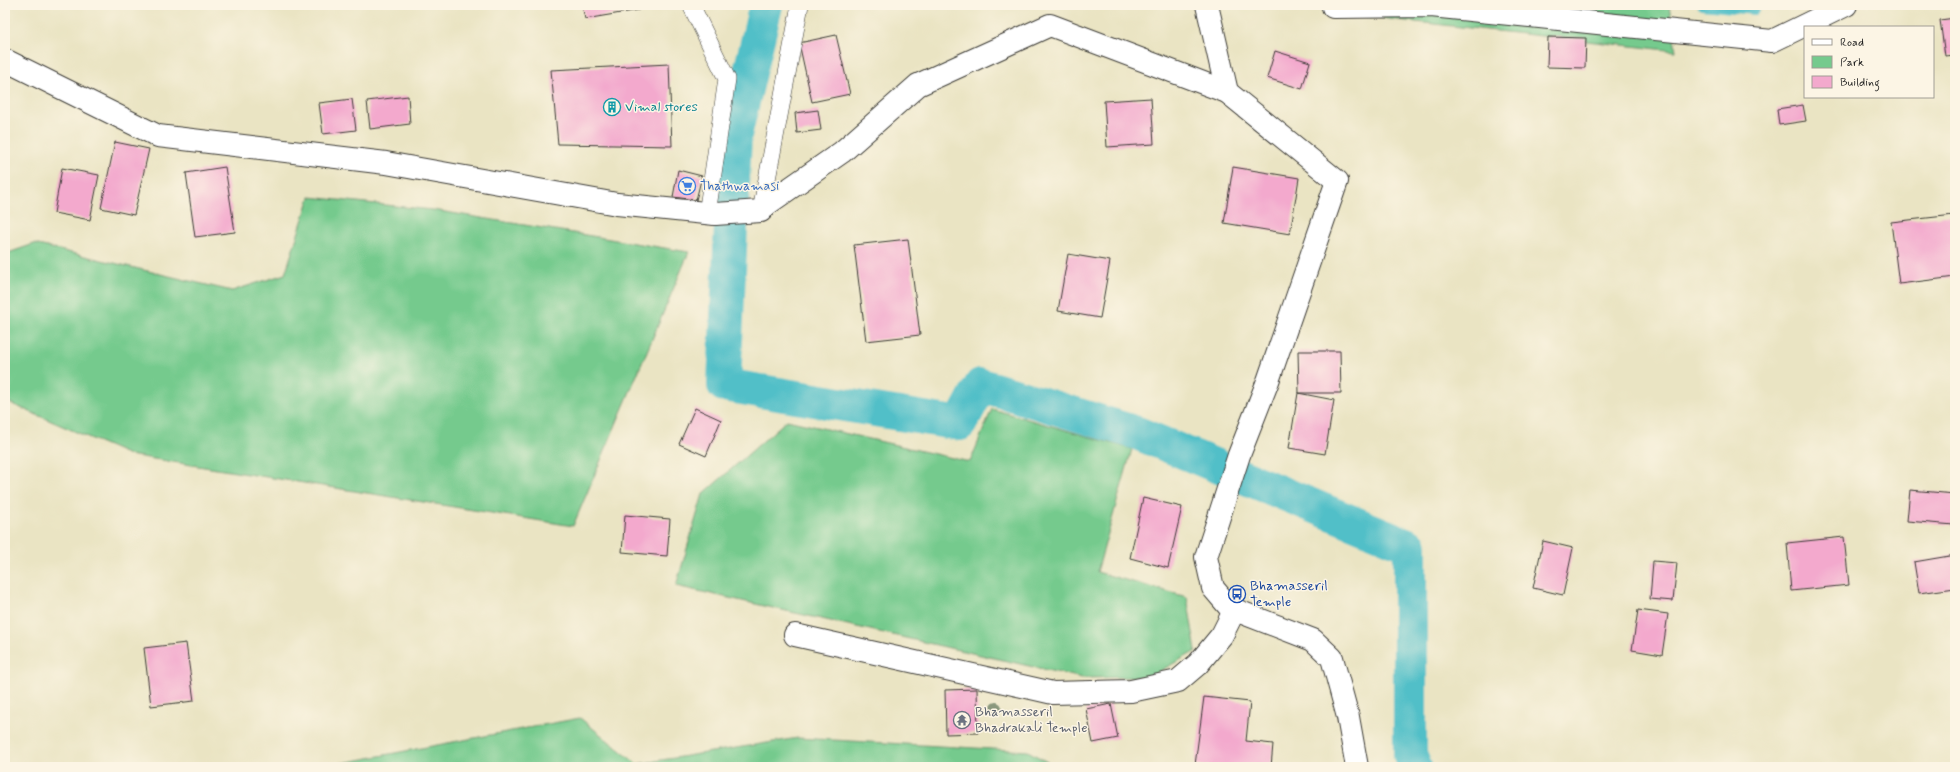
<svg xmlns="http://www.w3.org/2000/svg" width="1960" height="772" font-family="Mynerve,sans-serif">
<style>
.green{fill:#75ca8d;stroke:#487354}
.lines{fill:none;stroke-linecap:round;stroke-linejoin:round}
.stream{stroke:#51bfc8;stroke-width:10}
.canal{stroke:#51bfc8;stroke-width:34}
.building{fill:#f3a9cd}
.lane-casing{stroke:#3b3a35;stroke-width:18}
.street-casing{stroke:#3b3a35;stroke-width:24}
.secondary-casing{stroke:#3b3a35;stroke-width:24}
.lane{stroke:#fff;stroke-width:17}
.street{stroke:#fff;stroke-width:22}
.secondary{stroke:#fff;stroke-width:22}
.tree{fill:#8a987d}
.labels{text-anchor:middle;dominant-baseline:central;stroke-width:3;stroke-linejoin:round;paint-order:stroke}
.culture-label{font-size:14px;fill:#0d838f;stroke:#fcf5e5;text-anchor:start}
.shop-label{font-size:14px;fill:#366cbe;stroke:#fcf5e5;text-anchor:start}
.transit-label{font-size:14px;fill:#164399;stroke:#fcf5e5;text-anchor:start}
.worship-label{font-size:14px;fill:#5b616d;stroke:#fcf5e5;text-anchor:start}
</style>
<rect width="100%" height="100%" fill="#fcf5e5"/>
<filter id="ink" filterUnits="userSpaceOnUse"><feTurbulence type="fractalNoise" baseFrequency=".025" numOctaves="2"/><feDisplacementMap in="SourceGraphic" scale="8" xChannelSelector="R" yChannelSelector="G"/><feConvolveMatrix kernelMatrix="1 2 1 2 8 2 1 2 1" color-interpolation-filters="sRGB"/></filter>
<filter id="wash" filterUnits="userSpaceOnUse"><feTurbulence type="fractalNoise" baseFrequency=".012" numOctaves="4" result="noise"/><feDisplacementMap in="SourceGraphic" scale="16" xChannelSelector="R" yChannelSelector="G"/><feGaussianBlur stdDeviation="0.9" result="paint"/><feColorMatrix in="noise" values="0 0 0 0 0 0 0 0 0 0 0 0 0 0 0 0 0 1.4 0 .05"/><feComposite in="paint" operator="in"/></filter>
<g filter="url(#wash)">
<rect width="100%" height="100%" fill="#eae4c3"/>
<g class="green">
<polygon points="1319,5 1669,5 1676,51 1371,17"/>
<polygon points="310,197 433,210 689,252 573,526 129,455 5,401 5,254 34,244 232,291 285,274"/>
<polygon points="992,409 1132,449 1097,572 1187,597 1196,651 1149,677 1082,678 676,586 703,494 787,420 970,462"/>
<polygon points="580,718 637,764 798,738 1028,751 1056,767 321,767"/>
</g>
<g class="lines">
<polyline class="stream" points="1702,5 1755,10"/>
<polyline class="canal" points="766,5 735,135 724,385 960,424 981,385 1137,433 1410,546 1410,755 1415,767"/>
</g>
<g id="blocks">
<g class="building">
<polygon points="582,5 638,5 639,10 585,19"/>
<polygon points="1955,18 1955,55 1945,56 1940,20"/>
<polygon points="836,35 850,94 812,102 799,43"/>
<polygon points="1548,37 1586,38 1585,68 1547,67"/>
<polygon points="1275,51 1310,62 1302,89 1267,78"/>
<polygon points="669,64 672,146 558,144 551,70"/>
<polygon points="408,96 410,124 370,129 367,101"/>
<polygon points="1151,98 1154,144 1107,147 1104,101"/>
<polygon points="352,99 356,130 323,134 319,103"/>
<polygon points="1803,105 1806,121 1779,125 1777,109"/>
<polygon points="818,110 821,130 797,133 795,113"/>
<polygon points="115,142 149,149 134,215 101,208"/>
<polygon points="225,167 235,232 195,237 186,173"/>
<polygon points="1233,167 1299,178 1290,234 1224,223"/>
<polygon points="62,168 99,175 90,220 54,213"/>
<polygon points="678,170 702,176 696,200 673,197"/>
<polygon points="1954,215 1955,277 1899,284 1891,222"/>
<polygon points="908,239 920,335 866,341 854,245"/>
<polygon points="1068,254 1110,261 1100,318 1058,311"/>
<polygon points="1298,351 1340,351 1341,393 1299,393"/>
<polygon points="1298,393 1334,400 1325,454 1289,448"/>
<polygon points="695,408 721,420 706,456 679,444"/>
<polygon points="1910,490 1955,494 1954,525 1907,521"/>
<polygon points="1143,498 1182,507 1168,568 1130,558"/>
<polygon points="625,515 670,519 667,556 622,552"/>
<polygon points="1844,537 1849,585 1791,591 1787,543"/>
<polygon points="1543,541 1573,548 1563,595 1533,588"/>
<polygon points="1955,555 1955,588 1919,593 1914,562"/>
<polygon points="1653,561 1677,563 1673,601 1650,599"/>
<polygon points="1638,610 1668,614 1662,655 1632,650"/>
<polygon points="186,643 194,701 151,706 144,648"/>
<polygon points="977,689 978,733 946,734 945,690"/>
<polygon points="1204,697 1250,702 1246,741 1273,744 1271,767 1214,767 1195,765"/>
<polygon points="1111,704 1118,738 1093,743 1086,709"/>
</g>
</g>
</g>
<g filter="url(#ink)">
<use href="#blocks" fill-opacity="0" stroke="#3b3a35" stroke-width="1"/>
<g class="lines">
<g class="lane-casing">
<g id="lane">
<polyline points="691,5 727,79 707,214"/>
<polyline points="761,211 800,5"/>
</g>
</g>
<g class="street-casing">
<g id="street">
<polyline points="1207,5 1227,92"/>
<polyline points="1333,7 1431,6 1772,41 1846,5"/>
<polyline points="715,214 761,211 766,205 842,152 918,85 1050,25 1227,92 1337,181 1268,381 1239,455 1206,557 1213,588 1230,608 1313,640 1332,658 1348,717 1357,767"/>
<polyline points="795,635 1053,693 1131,691 1178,681 1198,664 1222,635 1235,609"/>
</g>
</g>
<g class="secondary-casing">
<polyline id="secondary" points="5,60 158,136 386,163 617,204 715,214"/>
</g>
<use href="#lane" class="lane"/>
<use href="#street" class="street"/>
<use href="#secondary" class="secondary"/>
</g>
<circle class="tree" cx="996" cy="708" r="6"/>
</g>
<defs>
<g id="building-ring" transform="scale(0.9)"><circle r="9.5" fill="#fcf5e5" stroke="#0f9aa8" stroke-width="1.5"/><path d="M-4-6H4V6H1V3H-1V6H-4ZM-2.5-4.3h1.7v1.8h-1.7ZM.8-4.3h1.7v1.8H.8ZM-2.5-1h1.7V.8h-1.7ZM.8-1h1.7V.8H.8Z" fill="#0f9aa8"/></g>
<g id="supermarket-ring" transform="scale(0.9)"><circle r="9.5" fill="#fcf5e5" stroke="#3f7fe0" stroke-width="1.5"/><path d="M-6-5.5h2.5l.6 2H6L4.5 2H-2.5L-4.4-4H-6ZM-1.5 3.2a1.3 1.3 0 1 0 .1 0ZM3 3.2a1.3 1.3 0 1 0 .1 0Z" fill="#3f7fe0"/></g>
<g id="bus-ring" transform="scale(0.9)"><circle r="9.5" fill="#fcf5e5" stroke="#1a4fb4" stroke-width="1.5"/><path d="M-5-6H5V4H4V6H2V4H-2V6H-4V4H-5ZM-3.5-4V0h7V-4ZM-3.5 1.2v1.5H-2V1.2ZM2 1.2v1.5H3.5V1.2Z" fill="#1a4fb4"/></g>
<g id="temple-ring" transform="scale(0.9)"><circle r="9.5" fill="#fcf5e5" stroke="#6b7280" stroke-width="1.5"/><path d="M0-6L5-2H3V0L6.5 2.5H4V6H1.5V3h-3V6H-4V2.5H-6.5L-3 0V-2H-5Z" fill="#6b7280"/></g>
</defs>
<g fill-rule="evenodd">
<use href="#building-ring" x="612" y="107"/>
<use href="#supermarket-ring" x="687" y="186"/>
<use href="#bus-ring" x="1237" y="594"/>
<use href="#temple-ring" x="962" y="720"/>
</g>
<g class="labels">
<g class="culture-label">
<text x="625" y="107">Vimal stores</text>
</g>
<g class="shop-label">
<text x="700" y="186">Thathwamasi</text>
</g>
<g class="transit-label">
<text x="1250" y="586">Bhamasseril<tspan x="1250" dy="16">Temple</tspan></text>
</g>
<g class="worship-label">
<text x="975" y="712">Bhamasseril<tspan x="975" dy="16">Bhadrakali Temple</tspan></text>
</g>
</g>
<rect width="1960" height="772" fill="none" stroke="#fcf5e5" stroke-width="20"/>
<rect x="1804" y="26" width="130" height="72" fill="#fcf5e5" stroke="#a29e95"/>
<rect x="1812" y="39" width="20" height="6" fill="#ffffff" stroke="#a29e95"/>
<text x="1840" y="46" font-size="12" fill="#1c1c1c">Road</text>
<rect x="1812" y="56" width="20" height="12" fill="#75ca8d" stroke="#a29e95"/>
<text x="1840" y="66" font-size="12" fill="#1c1c1c">Park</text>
<rect x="1812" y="76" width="20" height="12" fill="#f3a9cd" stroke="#a29e95"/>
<text x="1840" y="86" font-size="12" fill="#1c1c1c">Building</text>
</svg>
